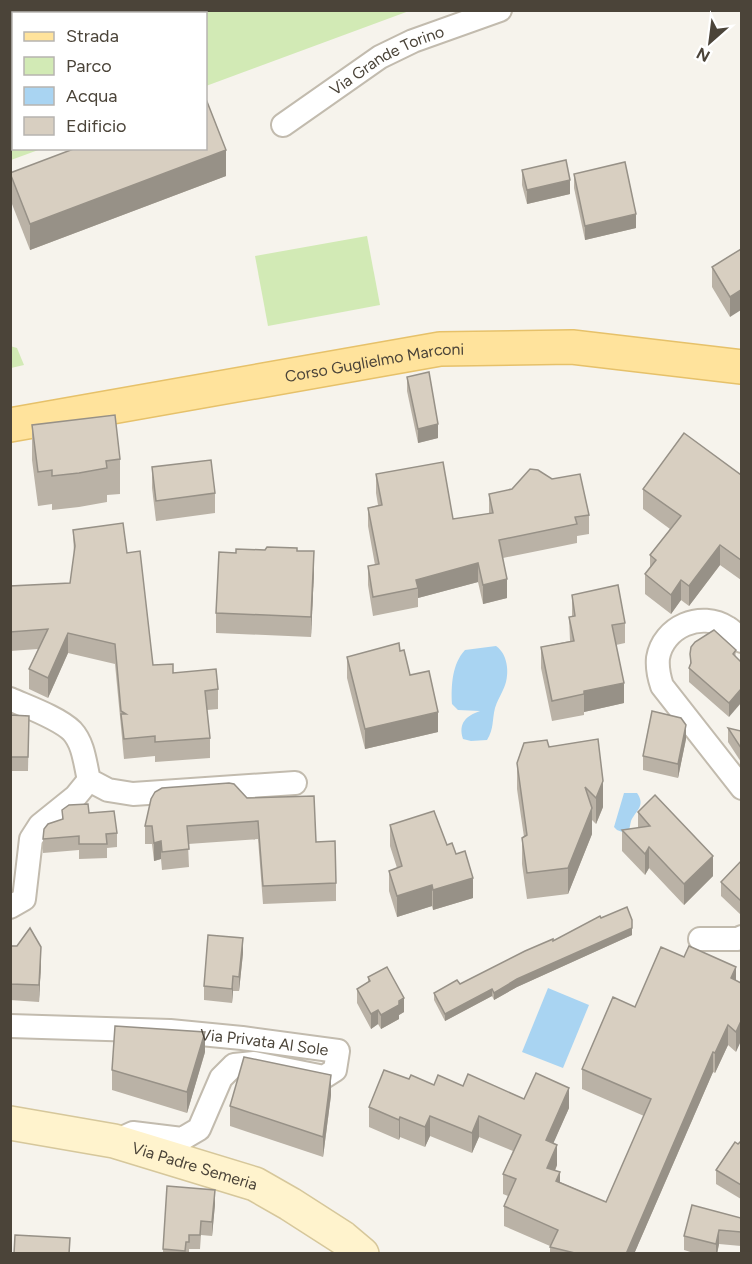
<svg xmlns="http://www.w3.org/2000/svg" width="752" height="1264" font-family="Figtree,sans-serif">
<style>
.green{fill:#d2eab5}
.water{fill:#a9d4f2}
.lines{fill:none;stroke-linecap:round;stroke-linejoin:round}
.street-casing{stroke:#c2bbae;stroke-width:26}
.secondary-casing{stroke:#d6c79b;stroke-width:36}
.primary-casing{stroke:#e6c16a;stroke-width:36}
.street{stroke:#fff;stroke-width:22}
.secondary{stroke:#fff3cd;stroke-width:33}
.primary{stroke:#ffe39c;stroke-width:33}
.wall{fill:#bab2a6}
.shaded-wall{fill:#979187}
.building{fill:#d8cfc1;stroke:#979187;stroke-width:1.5}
.labels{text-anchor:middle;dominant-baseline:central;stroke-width:4.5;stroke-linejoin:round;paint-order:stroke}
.street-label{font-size:16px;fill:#4b4439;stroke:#fff}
</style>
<rect width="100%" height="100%" fill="#f6f3ec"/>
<g class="green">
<polygon points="11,10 102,10 103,13 14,14 14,148 41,149 11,160"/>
<polygon points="105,11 409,11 206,86 206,14 106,14"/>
<polygon points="367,236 380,305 268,326 255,256"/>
<polygon points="10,346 17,348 24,365 11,368"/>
</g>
<g class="water">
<path d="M 496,646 C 509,655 510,677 503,690 C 500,697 497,701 495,708 C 492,720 494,729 487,740 L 471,741 L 463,739 C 458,723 466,716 480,711 L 458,710 L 452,704 C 451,686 452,664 465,650 Z"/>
<path d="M 624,793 L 637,793 C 646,806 636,810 631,821 C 630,825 630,828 628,832 L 625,833 L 617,830 L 614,827 Z"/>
<polygon points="548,988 589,1005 563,1068 522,1052"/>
</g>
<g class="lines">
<g class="street-casing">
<g id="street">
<path id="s1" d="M 283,125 L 380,57 L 413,41 L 500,10"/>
<path d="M 742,641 C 737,636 733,631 728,628 C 701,610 663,627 658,658 C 657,668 659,677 662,686 L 742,788"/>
<path d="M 10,699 C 28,707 59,718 72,731 C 84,744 85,764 89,780 L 108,790 L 133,794 L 295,783"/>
<polyline points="10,907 24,899 31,839 40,825 76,796 89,780"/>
<polyline points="700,939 738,939 742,937"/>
<path id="s2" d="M 10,1026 L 170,1031 L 242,1038 L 338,1051 L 335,1070 L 324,1077 L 254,1063 L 234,1065 L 221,1078 L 199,1129 L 182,1139 L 133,1133 L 122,1138"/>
</g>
</g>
<g class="secondary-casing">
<g id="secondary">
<path id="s3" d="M 10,1123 L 114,1141 L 255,1184 L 290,1204 L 343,1238 L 362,1254"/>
</g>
</g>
<g class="primary-casing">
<g id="primary">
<path id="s4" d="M 10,425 L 440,349 L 572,347 L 742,367"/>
</g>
</g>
<use href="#street" class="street"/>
<use href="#secondary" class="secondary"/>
<use href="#primary" class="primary"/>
</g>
<g class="wall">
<polygon points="522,170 570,194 527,204 522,185"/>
<polygon points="10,173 226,176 30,250 10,199"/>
<polygon points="574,174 636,228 585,240 574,188"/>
<polygon points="741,249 730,317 712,287 712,267"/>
<polygon points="407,377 438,438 418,443 407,391"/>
<polygon points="32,425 120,459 120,494 107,495 107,502 79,507 52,510 52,504 38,506 32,460"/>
<polygon points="152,467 215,493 215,513 156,521 152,488"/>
<polygon points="376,474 453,519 489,514 489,494 589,515 589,534 577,536 577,543 503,558 507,598 483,604 478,582 418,598 418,607 373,616 368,585 368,566 375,565 368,526 368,508 378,505 376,493"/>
<polygon points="741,475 741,580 720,565 689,606 681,600 671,614 645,594 645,574 650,569 650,555 670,529 643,509 643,489"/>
<polygon points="73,530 127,553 153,665 218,689 218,709 207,710 210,738 210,758 155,762 155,756 124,759 115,664 68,653 48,698 29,689 29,669 38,649 10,651 10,586 70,583 74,555"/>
<polygon points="297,551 314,572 311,637 216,633 216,613 236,553"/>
<polygon points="572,595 625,623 625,643 616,645 624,703 584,712 584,715 552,721 541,668 541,647 570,641 569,617 572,617"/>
<polygon points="736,650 729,717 689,682 689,668 690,664 690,654"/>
<polygon points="400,651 410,675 438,732 365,749 347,678 347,657"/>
<polygon points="10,715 29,716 28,771 10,771"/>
<polygon points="728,728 741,731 741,762 728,742"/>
<polygon points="598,739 603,807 596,824 592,820 592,834 568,894 527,899 522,864 522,838 524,837 517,789 517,763 549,747"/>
<polygon points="686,739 678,778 643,770 643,756"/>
<polygon points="247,798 316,842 336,883 336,901 263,904 258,839 188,844 189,867 162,870 161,859 154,861 152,844 145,844 145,826"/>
<polygon points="62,810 89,813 117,833 117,847 107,848 107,858 79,859 79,850 43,853 43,839 62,820"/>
<polygon points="638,812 713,876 684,905 649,868 645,875 622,851 622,830 638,828"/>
<polygon points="390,825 447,845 456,854 473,898 433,910 432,906 397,917 389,891 389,871 397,868 390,846"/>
<polygon points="10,854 12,861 12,875 10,876"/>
<polygon points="741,861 741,915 721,896 721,882"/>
<polygon points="601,918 632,935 517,987 494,1000 492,996 445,1021 434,1000 434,993 460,984 553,941"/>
<polygon points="10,946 41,963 39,1002 10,1000"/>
<polygon points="243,953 239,991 233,991 232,1003 204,1000 204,986"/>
<polygon points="368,977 404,1012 399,1015 399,1019 381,1029 378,1024 371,1029 357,1003 357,989 368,982"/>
<polygon points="736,980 741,983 736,1052 728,1045 715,1073 713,1072 634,1254 550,1254 550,1246 504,1226 504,1206 508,1196 503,1194 503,1174 513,1151 479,1137 472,1153 430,1136 425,1147 400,1137 399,1140 369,1127 369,1107 409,1079 434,1085 463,1086 569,1108 553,1143 557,1165 555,1171 560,1182 606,1202 644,1116 582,1089 582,1069 635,1007"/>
<polygon points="205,1052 187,1113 112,1090 112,1070"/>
<polygon points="331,1095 323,1157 230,1126 230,1106"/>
<polygon points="738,1144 741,1144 741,1199 716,1184 716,1170"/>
<polygon points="215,1204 212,1236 201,1235 200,1249 189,1249 189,1254 163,1254 163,1249"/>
<polygon points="741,1218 741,1246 719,1244 717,1254 697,1254 684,1250 684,1236"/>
</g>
<g class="shaded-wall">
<polygon points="226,150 226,176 30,250 30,224"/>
<polygon points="570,180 570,194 527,204 527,190"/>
<polygon points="636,214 636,228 585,240 585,226"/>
<polygon points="741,290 741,310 730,317 730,297"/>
<polygon points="438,424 438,438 418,443 418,429"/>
<polygon points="720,545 720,565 689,606 689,586"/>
<polygon points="314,551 314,572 311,637 311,617"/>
<polygon points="478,563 478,582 418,598 418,588 416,580"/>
<polygon points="507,579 507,598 483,604 483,585"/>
<polygon points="681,580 681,600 671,614 671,595"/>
<polygon points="68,633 68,653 48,698 48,678"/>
<polygon points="624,683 624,703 584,712 584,691"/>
<polygon points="741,689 741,703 729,717 729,703"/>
<polygon points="438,712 438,732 365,749 365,729"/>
<polygon points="686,725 686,739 678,778 678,764"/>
<polygon points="603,781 603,807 596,824 596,798"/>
<polygon points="592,808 592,834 568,894 568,868"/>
<polygon points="161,841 161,859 154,861 154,843"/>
<polygon points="649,847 649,868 645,875 645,854"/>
<polygon points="713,856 713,876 684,905 684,884"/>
<polygon points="473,878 473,898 433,910 433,890"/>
<polygon points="432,885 432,906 397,917 397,896"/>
<polygon points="632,928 632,935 517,987 494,1000 494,993 517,979"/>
<polygon points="243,938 243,953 239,991 239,977"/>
<polygon points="41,947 41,963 39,1002 39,985"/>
<polygon points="736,967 736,987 731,978"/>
<polygon points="233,976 233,991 232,1003 232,989"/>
<polygon points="492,989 492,996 445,1021 445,1014"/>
<polygon points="404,998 404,1012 399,1015 399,1019 381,1029 381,1015"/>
<polygon points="378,1010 378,1024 371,1029 371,1014"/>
<polygon points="741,1021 741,1041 736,1052 736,1032"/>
<polygon points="728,1025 728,1045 715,1073 715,1053"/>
<polygon points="205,1032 205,1052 187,1113 187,1092"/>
<polygon points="713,1052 713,1072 634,1254 626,1254"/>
<polygon points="331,1075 331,1095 323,1157 323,1137"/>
<polygon points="569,1088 569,1108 546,1160 546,1140"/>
<polygon points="430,1116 430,1136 425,1147 425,1127"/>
<polygon points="479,1116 479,1137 472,1153 472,1133"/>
<polygon points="400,1117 400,1137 399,1140 399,1120"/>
<polygon points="557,1145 557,1165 547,1189 547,1168"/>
<polygon points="560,1172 560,1193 556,1181"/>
<polygon points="215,1190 215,1204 212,1236 212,1222"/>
<polygon points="719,1230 719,1244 717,1254 716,1254 716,1244"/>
</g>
<g class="building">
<polygon points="206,99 226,150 30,224 10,173 76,148 206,148"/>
<polygon points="566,160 570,180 527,190 522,170"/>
<polygon points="625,162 636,214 585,226 574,174"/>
<polygon points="741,249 741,290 730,297 712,267"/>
<polygon points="429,372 438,424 418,429 407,377"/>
<polygon points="115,415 120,459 106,461 107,468 79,473 52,476 52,470 38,472 32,425"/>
<polygon points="684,433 741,475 741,560 720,545 689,586 681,580 671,595 645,574 656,560 650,555 681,516 643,489"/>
<polygon points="211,460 215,493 156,501 152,467"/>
<polygon points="443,462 453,519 493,513 489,494 512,489 530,469 538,470 552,479 580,474 589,515 575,517 577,524 499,540 507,579 483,585 478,563 416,580 418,588 373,597 368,566 379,564 368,508 382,505 376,474"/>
<polygon points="123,523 127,553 140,551 153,665 173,664 173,673 216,669 218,689 205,691 210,738 155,742 155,736 124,739 121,714 126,714 121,711 115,644 68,633 48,678 29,669 48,629 10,632 10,586 70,583 75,546 73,530"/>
<polygon points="267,547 297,548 297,551 314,551 311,617 216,613 219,552 236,553 236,549 265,550"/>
<polygon points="618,585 625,623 612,625 624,683 584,691 584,694 552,701 541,647 574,641 569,617 575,616 572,595"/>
<polygon points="714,630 736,650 733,654 741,662 741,689 729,703 689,668 691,663 690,654 691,647 695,642"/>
<polygon points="399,643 400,651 404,650 410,675 429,671 438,712 365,729 347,657"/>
<polygon points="652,711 681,718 686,725 678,764 643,756"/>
<polygon points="10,715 29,716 28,757 10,757"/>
<polygon points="728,728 741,731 741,748"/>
<polygon points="598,739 603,781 596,798 585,787 592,808 568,868 527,873 522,838 527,835 517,763 524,743 547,740 549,747"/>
<polygon points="229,783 234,784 247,798 314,796 316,842 335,841 336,883 263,886 258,821 187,826 189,849 162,852 161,841 154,843 152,826 145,826 151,799 155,792 162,788"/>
<polygon points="655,795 713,856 684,884 649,847 645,854 622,830 650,826 638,812"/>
<polygon points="88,804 89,813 114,811 117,833 106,834 107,844 79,844 79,836 43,839 44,829 48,824 63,819 62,810 69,805"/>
<polygon points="434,811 447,845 452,843 456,854 465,851 473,878 433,890 432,885 397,896 389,871 402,866 390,825"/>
<polygon points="741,861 741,901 721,882"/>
<polygon points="627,907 632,920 632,928 517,979 494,993 492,989 445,1014 434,993 457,980 460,984 525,951 553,939 553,941 600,916 601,918"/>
<polygon points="30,928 41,947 39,985 10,984 10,946 17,946"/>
<polygon points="208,935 243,938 239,977 233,976 232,989 204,986"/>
<polygon points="689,946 736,967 731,978 741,983 741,1021 736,1032 728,1025 715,1053 713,1052 626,1254 579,1254 550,1247 558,1230 504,1206 516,1179 503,1174 521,1135 479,1116 472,1133 430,1116 425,1127 400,1117 399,1120 369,1107 384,1070 409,1079 411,1075 434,1085 438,1075 463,1086 468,1074 524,1099 536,1073 569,1088 546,1140 557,1145 547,1168 560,1172 556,1181 606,1202 651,1099 582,1069 613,997 635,1007 661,947 684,957"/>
<polygon points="387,967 404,998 399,1001 399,1005 381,1015 378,1010 371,1014 357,989 370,981 368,977"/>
<polygon points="115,1026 205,1032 187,1092 112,1070"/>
<polygon points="244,1057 331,1075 323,1137 230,1106"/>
<polygon points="735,1142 738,1144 740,1142 741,1144 741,1185 716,1170"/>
<polygon points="167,1186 215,1190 212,1222 201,1221 200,1235 189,1235 189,1242 186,1242 185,1251 163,1249"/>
<polygon points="692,1205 741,1218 741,1232 719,1230 716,1244 684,1236"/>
<polygon points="15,1235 70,1238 69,1254 14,1254"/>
</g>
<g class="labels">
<g class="street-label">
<text stroke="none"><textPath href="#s1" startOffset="123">Via Grande Torino</textPath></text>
<text stroke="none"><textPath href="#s4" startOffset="370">Corso Guglielmo Marconi</textPath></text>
<text stroke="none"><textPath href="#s2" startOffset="255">Via Privata Al Sole</textPath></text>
<text stroke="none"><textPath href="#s3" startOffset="190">Via Padre Semeria</textPath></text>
</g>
</g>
<rect width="752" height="1264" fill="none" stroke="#4b4439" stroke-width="24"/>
<rect x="12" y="12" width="195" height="138" fill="#ffffff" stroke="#b7b4b0" stroke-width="1.5"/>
<rect x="24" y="32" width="30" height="9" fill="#ffe39c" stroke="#b7b4b0" stroke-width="1.5"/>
<text x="66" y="42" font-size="18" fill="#4b4439">Strada</text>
<rect x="24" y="57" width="30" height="18" fill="#d2eab5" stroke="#b7b4b0" stroke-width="1.5"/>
<text x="66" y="72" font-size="18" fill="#4b4439">Parco</text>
<rect x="24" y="87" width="30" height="18" fill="#a9d4f2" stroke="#b7b4b0" stroke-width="1.5"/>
<text x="66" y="102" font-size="18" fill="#4b4439">Acqua</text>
<rect x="24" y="117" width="30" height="18" fill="#d8cfc1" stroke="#b7b4b0" stroke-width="1.5"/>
<text x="66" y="132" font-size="18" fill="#4b4439">Edificio</text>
<g transform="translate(710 42) rotate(208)" stroke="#ffffff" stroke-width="4.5" paint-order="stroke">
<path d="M0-4.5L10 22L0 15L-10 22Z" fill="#4b4439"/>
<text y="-9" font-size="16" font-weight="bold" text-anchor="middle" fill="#4b4439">N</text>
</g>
</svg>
